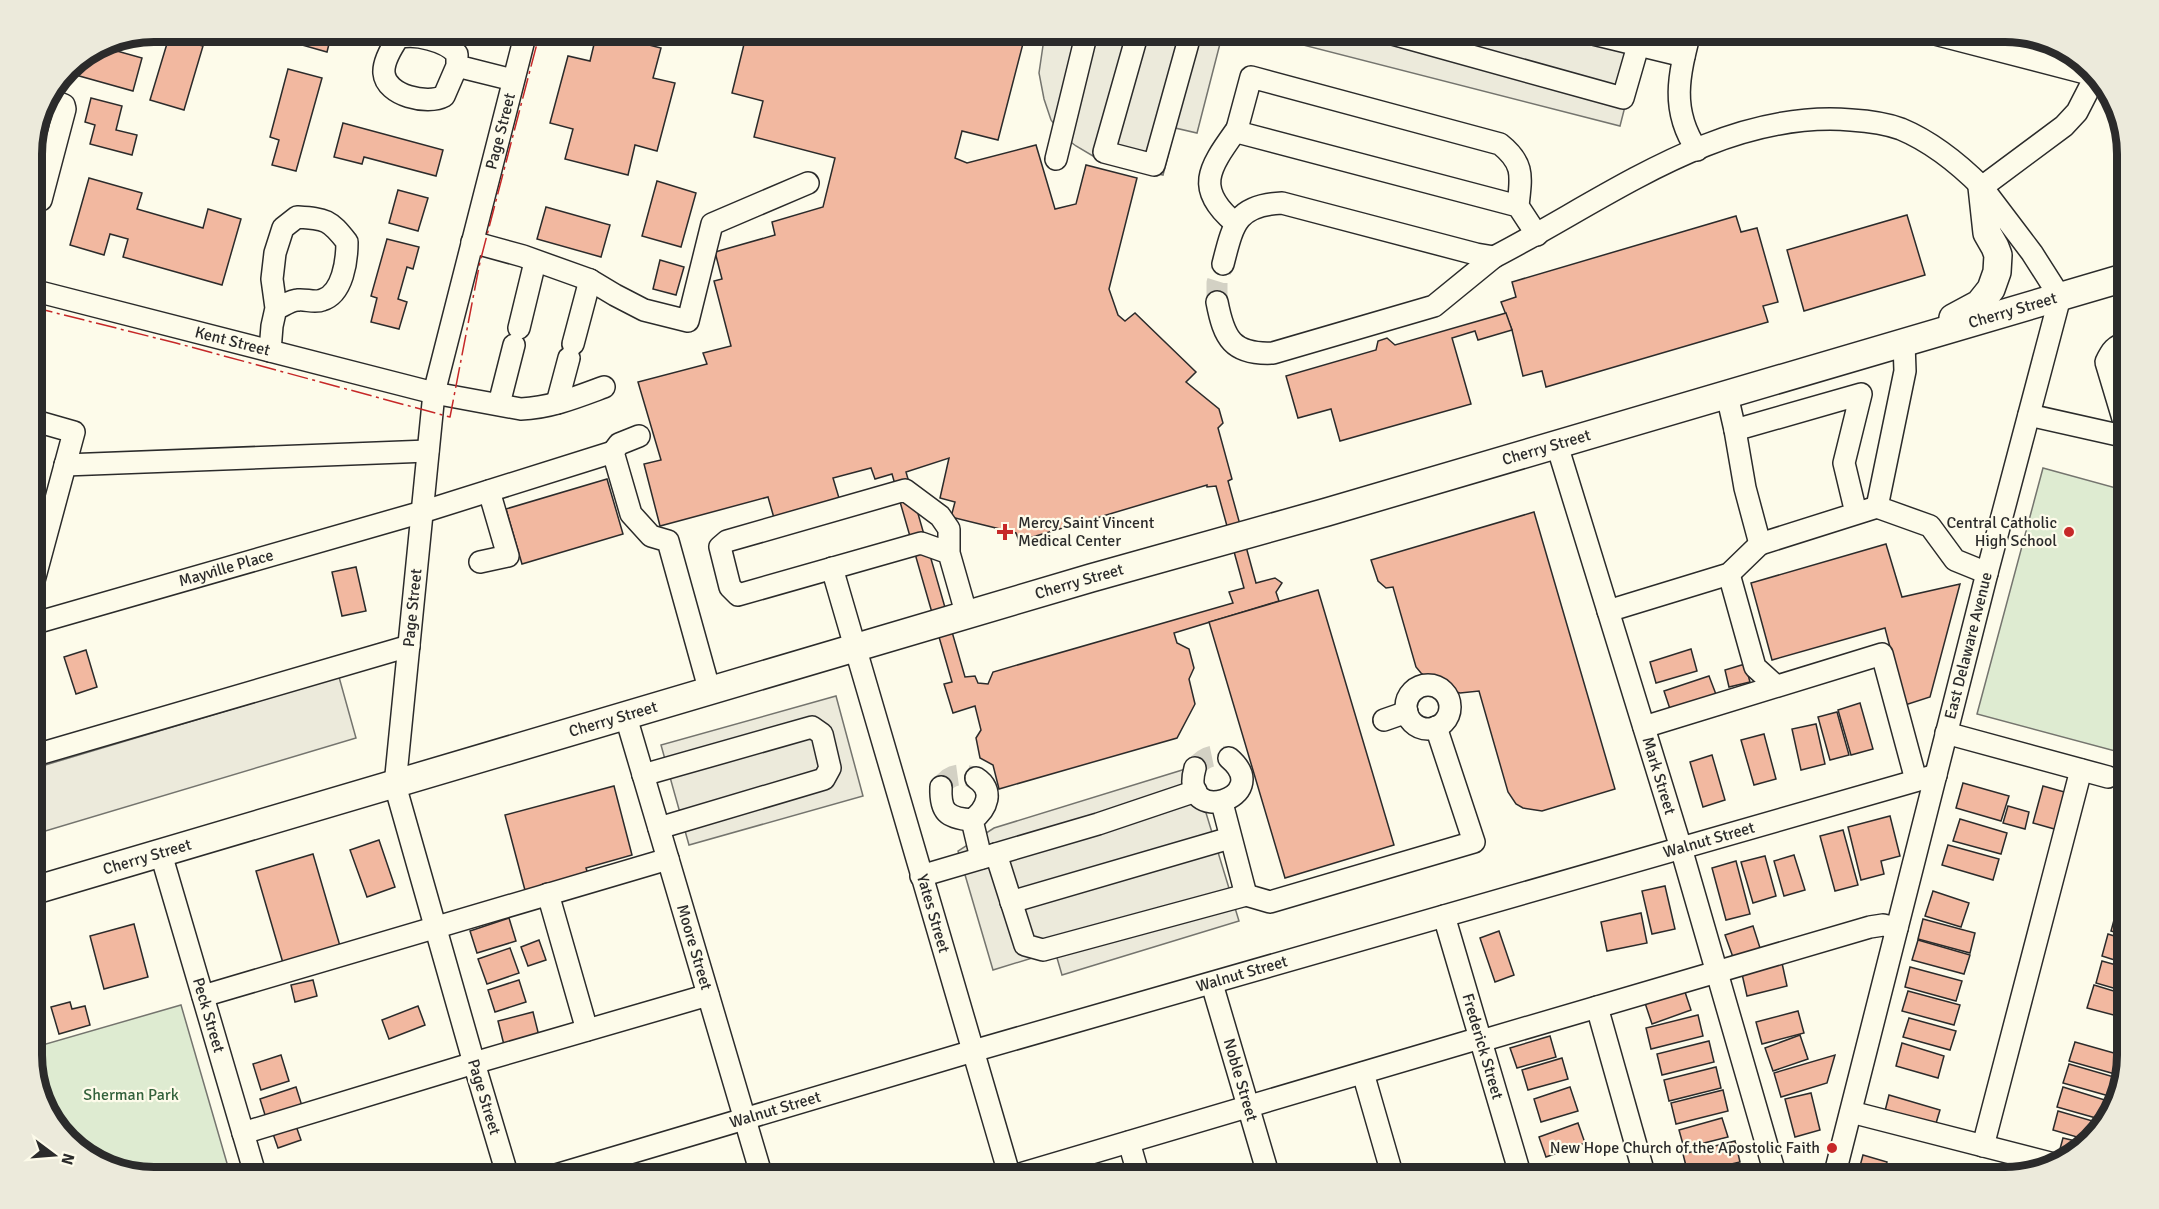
<svg xmlns="http://www.w3.org/2000/svg" width="2159" height="1209" font-family="Signika,sans-serif">
<style>
.green{fill:#deebd1;stroke:#74746e;stroke-width:1.5}
.parking{fill:#eceadb;stroke:#74746e;stroke-width:1.5}
.building{fill:#f2b8a0;stroke:#2b2b2b;stroke-width:1.5;fill-rule:evenodd}
.lines{fill:none;stroke-linecap:round;stroke-linejoin:round}
.minor-tunnel{stroke:#d3d1c4;stroke-width:21;stroke-dasharray:21 10;stroke-linecap:butt}
.minor-casing{stroke:#2b2b2b;stroke-width:24}
.major-casing{stroke:#2b2b2b;stroke-width:30}
.minor{stroke:#fdfbea;stroke-width:21}
.major{stroke:#fdfbea;stroke-width:27}
.power{stroke:#c62828;stroke-width:1.5;stroke-dasharray:21 4.5 3 4.5;stroke-linecap:butt}
.poi-dot{fill:#c62828;stroke:#fdfbea;stroke-width:2}
.labels{text-anchor:middle;dominant-baseline:central;stroke-width:4.5;stroke-linejoin:round;paint-order:stroke}
.street-label{font-size:16px;fill:#2b2b2b;stroke:#fdfbea}
.poi-label{font-size:16px;fill:#2b2b2b;stroke:#fdfbea;text-anchor:end}
.park-label{font-size:16px;fill:#34623c;stroke:#fdfbea}
.rim{fill:none;stroke:#2b2b2b;stroke-width:8}
</style>
<rect width="100%" height="100%" fill="#fdfbea"/>
<g class="green">
<polygon points="2043,468 2127,491 2127,782 2112,778 2119,752 1977,714"/>
<polygon points="181,1005 231,1177 155,1177 93,1161 52,1123 32,1062 32,1048"/>
</g>
<g class="parking">
<polygon points="1045,32 1223,32 1197,133 1175,128 1163,175 1098,159 1076,146 1064,137 1051,120 1044,99 1039,73"/>
<polygon points="1256,32 1644,32 1620,126 1268,36"/>
<polygon points="339,677 356,738 32,835 32,769"/>
<polygon points="836,696 863,796 689,845 661,745"/>
<polygon points="1192,767 1239,921 1062,975 1055,951 993,970 958,851 994,828"/>
</g>
<g class="building">
<polygon points="305,32 332,32 327,52 302,45"/>
<polygon points="597,32 661,48 653,78 675,83 657,151 635,145 628,175 565,159 573,129 550,123 568,56 590,61"/>
<path d="M 747,32 L 1026,32 L 998,140 L 962,131 L 955,158 L 967,163 L 1036,145 L 1055,209 L 1076,204 L 1086,165 L 1137,178 L 1109,289 L 1118,315 L 1125,321 L 1135,313 L 1196,372 L 1186,382 L 1219,409 L 1223,423 L 1218,428 L 1232,479 L 1228,481 L 1256,583 L 1275,578 L 1282,583 L 1276,592 L 1279,601 L 1174,633 L 1177,643 L 1189,649 L 1194,668 L 1189,679 L 1195,704 L 1177,738 L 999,789 L 993,765 L 980,758 L 976,738 L 981,730 L 975,706 L 953,713 L 944,684 L 952,682 L 892,474 L 875,479 L 871,468 L 833,478 L 839,498 L 774,518 L 768,497 L 660,526 L 644,464 L 661,460 L 638,382 L 707,364 L 703,353 L 731,346 L 714,281 L 722,279 L 715,252 L 775,235 L 772,222 L 823,207 L 835,158 L 754,137 L 763,101 L 732,93 ZM 949,458 L 940,498 L 955,502 L 951,517 L 1016,533 L 1019,541 L 1207,485 L 1207,487 L 1216,486 L 1244,588 L 1229,592 L 1233,603 L 993,672 L 988,684 L 978,683 L 975,676 L 965,677 L 906,472 Z"/>
<polygon points="169,37 203,46 184,110 150,100"/>
<polygon points="99,46 142,58 133,91 65,72 68,67"/>
<polygon points="288,69 322,78 296,171 272,165 279,140 270,137"/>
<polygon points="91,98 122,106 116,130 137,135 132,155 90,144 95,125 85,122"/>
<polygon points="343,123 443,150 436,176 364,157 362,164 334,157"/>
<polygon points="89,178 142,193 137,209 203,228 208,209 241,219 222,285 123,257 128,239 110,234 104,255 70,245"/>
<polygon points="657,181 696,193 681,247 642,236"/>
<polygon points="398,190 428,198 418,231 389,223"/>
<polygon points="546,207 610,225 601,257 537,239"/>
<polygon points="1907,215 1925,275 1804,311 1787,250"/>
<polygon points="1736,216 1741,232 1757,228 1778,302 1763,306 1768,322 1546,387 1542,371 1523,376 1512,330 1501,302 1516,297 1512,282"/>
<polygon points="387,239 419,247 413,269 407,267 398,299 407,302 399,329 371,322 377,298 371,296"/>
<polygon points="660,260 684,267 676,295 653,289"/>
<polygon points="1506,313 1512,330 1478,340 1475,331 1452,338 1471,404 1340,441 1331,409 1298,418 1286,376 1376,350 1378,341 1387,338 1395,345"/>
<polygon points="607,479 623,534 522,564 506,509"/>
<polygon points="1534,512 1615,789 1542,811 1523,808 1516,804 1508,792 1479,691 1460,693 1442,688 1421,673 1416,667 1393,587 1386,588 1378,581 1371,560"/>
<polygon points="1886,544 1902,597 1960,584 1930,697 1905,705 1885,628 1772,660 1751,583"/>
<polygon points="356,567 366,611 342,616 332,572"/>
<polygon points="1318,590 1394,845 1285,878 1209,622"/>
<polygon points="1691,649 1697,671 1656,683 1650,662"/>
<polygon points="86,650 97,687 76,694 64,657"/>
<polygon points="1745,664 1750,682 1729,687 1725,670"/>
<polygon points="1709,676 1717,697 1671,712 1664,691"/>
<polygon points="1860,703 1873,749 1851,755 1838,710"/>
<polygon points="1837,712 1849,755 1830,760 1818,717"/>
<polygon points="1816,724 1825,764 1801,770 1792,729"/>
<polygon points="1764,734 1776,779 1754,785 1741,740"/>
<polygon points="1712,755 1725,800 1703,807 1690,762"/>
<polygon points="1963,783 2009,796 2001,821 1956,808"/>
<polygon points="614,786 632,855 586,868 589,877 526,894 505,815"/>
<polygon points="2043,786 2068,793 2058,830 2033,823"/>
<polygon points="2008,806 2029,812 2025,829 2003,823"/>
<polygon points="1890,816 1900,856 1881,861 1884,874 1861,880 1848,827"/>
<polygon points="1960,819 2007,833 2001,854 1953,841"/>
<polygon points="1843,830 1858,885 1835,891 1820,836"/>
<polygon points="379,840 395,887 367,897 350,850"/>
<polygon points="1948,845 1999,859 1993,880 1942,865"/>
<polygon points="313,854 340,946 283,963 256,871"/>
<polygon points="1794,855 1805,890 1784,896 1774,861"/>
<polygon points="1765,856 1776,896 1753,903 1741,862"/>
<polygon points="1736,861 1750,914 1726,920 1712,868"/>
<polygon points="1665,886 1675,929 1652,934 1642,891"/>
<polygon points="1933,891 1969,903 1961,927 1925,916"/>
<polygon points="2117,909 2127,912 2127,936 2111,931"/>
<polygon points="1641,913 1647,943 1607,951 1601,922"/>
<polygon points="509,918 516,941 477,953 470,931"/>
<polygon points="1923,919 1975,933 1970,953 1918,939"/>
<polygon points="134,924 148,977 104,989 90,936"/>
<polygon points="1753,926 1761,951 1734,960 1725,935"/>
<polygon points="1499,931 1514,975 1495,982 1480,938"/>
<polygon points="2108,934 2127,940 2127,964 2102,956"/>
<polygon points="539,940 546,960 528,966 521,947"/>
<polygon points="1918,940 1970,955 1964,974 1912,960"/>
<polygon points="510,948 519,973 487,984 478,959"/>
<polygon points="2102,961 2127,968 2127,992 2096,983"/>
<polygon points="1782,963 1787,986 1747,996 1742,974"/>
<polygon points="1910,967 1962,981 1956,1001 1905,987"/>
<polygon points="313,980 317,996 295,1002 291,985"/>
<polygon points="519,980 526,1002 495,1012 488,990"/>
<polygon points="2094,985 2127,995 2127,1010 2125,1018 2087,1008"/>
<polygon points="1684,989 1691,1010 1652,1024 1645,1003"/>
<polygon points="1908,991 1960,1005 1954,1025 1902,1011"/>
<polygon points="70,1002 72,1009 85,1006 90,1025 59,1034 51,1007"/>
<polygon points="418,1006 425,1025 389,1039 382,1020"/>
<polygon points="1798,1011 1804,1033 1762,1044 1756,1022"/>
<polygon points="533,1012 539,1036 504,1045 498,1021"/>
<polygon points="1698,1015 1703,1036 1651,1049 1646,1028"/>
<polygon points="1909,1018 1956,1031 1950,1050 1903,1037"/>
<polygon points="1800,1035 1808,1059 1773,1071 1765,1048"/>
<polygon points="1550,1036 1556,1057 1517,1068 1510,1048"/>
<polygon points="1709,1041 1714,1062 1662,1075 1657,1054"/>
<polygon points="2075,1042 2121,1055 2115,1074 2069,1061"/>
<polygon points="1902,1043 1944,1056 1938,1078 1896,1066"/>
<polygon points="281,1055 289,1081 261,1090 253,1064"/>
<polygon points="1835,1055 1827,1083 1781,1097 1774,1073"/>
<polygon points="1562,1058 1568,1079 1528,1090 1522,1070"/>
<polygon points="2069,1064 2114,1077 2109,1096 2063,1083"/>
<polygon points="1716,1067 1721,1088 1669,1101 1664,1080"/>
<polygon points="296,1087 302,1106 266,1118 260,1099"/>
<polygon points="1570,1087 1578,1111 1541,1122 1534,1099"/>
<polygon points="2063,1087 2108,1101 2103,1120 2057,1107"/>
<polygon points="1723,1090 1728,1111 1676,1124 1671,1103"/>
<polygon points="1811,1093 1820,1130 1795,1137 1785,1099"/>
<polygon points="1889,1095 1940,1110 1934,1130 1884,1115"/>
<polygon points="2058,1111 2103,1124 2087,1140 2053,1130"/>
<polygon points="1722,1118 1728,1137 1684,1148 1679,1130"/>
<polygon points="295,1123 301,1140 278,1148 272,1131"/>
<polygon points="1578,1123 1585,1143 1546,1157 1539,1137"/>
<polygon points="2063,1138 2084,1143 2064,1162 2057,1160"/>
<polygon points="1735,1141 1740,1162 1688,1174 1683,1154"/>
<polygon points="1863,1155 1887,1162 1883,1177 1857,1177"/>
<polygon points="1740,1166 1743,1177 1695,1177"/>
</g>
<g class="lines">
<g class="minor-tunnel">
<polyline points="1217,302 1217,283 1223,264"/>
<path d="M 1195,768 C 1204,756 1215,753 1229,758"/>
<path d="M 941,787 C 950,773 961,773 976,778"/>
</g>
<g class="minor-casing">
<g id="minor">
<polyline points="1138,32 1104,152 1154,165 1191,32"/>
<polyline points="1385,32 1623,98 1642,32"/>
<polyline points="1585,32 1684,56"/>
<path d="M 1690,32 C 1679,75 1670,110 1697,150"/>
<polyline points="1927,32 2093,75"/>
<path d="M 457,66 L 444,96 C 428,105 386,96 384,73 C 383,62 392,47 398,38 C 415,33 446,41 457,54 L 457,66 L 513,80"/>
<polyline points="1056,159 1087,32"/>
<polyline points="41,200 65,109 64,105 47,98"/>
<path d="M 1518,206 C 1521,177 1525,164 1500,144 L 1251,77 L 1237,129 L 1241,133 L 1518,206 L 1537,235"/>
<path d="M 1235,223 C 1193,188 1210,167 1237,129"/>
<polyline points="472,242 523,256 590,280 615,295 644,310 688,321 712,224 808,183"/>
<path d="M 1494,257 C 1605,200 1721,109 1851,120 C 1867,121 1885,123 1901,129 C 1932,142 1959,164 1982,187"/>
<path id="s1" d="M 32,290 L 434,393 L 521,409 C 550,408 577,397 604,387"/>
<path d="M 1217,302 C 1224,338 1232,355 1273,353 L 1434,306 L 1494,257 L 1476,254 L 1282,203 C 1236,205 1233,225 1223,264"/>
<polyline points="519,328 535,262"/>
<polyline points="1904,343 1905,371 1877,507 1930,526 1955,560 1987,573"/>
<path d="M 2127,343 C 2115,345 2111,351 2106,362 L 2127,432"/>
<polyline points="573,344 590,280"/>
<path d="M 270,351 L 272,326 L 276,308 L 272,279 L 275,253 L 283,228 L 297,217 C 326,219 329,219 347,242 C 347,260 343,294 322,300 C 315,303 305,299 298,300 C 291,300 283,306 276,309"/>
<polyline points="1727,395 1735,430"/>
<polyline points="557,403 569,358"/>
<polyline points="499,404 514,345"/>
<polyline points="2029,415 2127,437"/>
<polyline points="32,420 74,432 32,588"/>
<polyline points="639,436 619,444 613,452 631,514 651,536 668,541 710,692"/>
<path id="s2" d="M 1557,445 L 1681,848 L 1776,1177"/>
<polyline points="65,465 428,451"/>
<polyline points="1856,513 1844,463 1861,394 1735,430 1745,488 1760,544 1877,507"/>
<polyline points="949,553 921,543 738,595 730,587 720,547 727,541 905,490 940,516 949,529 949,553 967,616"/>
<polyline points="480,562 508,556 489,491"/>
<path id="s3" d="M 832,568 L 1010,1177"/>
<polyline points="1729,574 1755,667 1776,686"/>
<polyline points="1608,611 1729,574 1760,544"/>
<path id="s4" d="M 32,624 L 422,512 L 613,452"/>
<circle cx="1428" cy="707" r="22"/>
<path id="s5" d="M 626,717 L 762,1177"/>
<polyline points="1384,720 1407,712"/>
<polyline points="1644,727 1882,654 1916,780"/>
<polyline points="1946,733 2108,777"/>
<polyline points="32,756 409,646"/>
<path d="M 1195,768 C 1178,828 1276,798 1229,758"/>
<polyline points="643,775 812,727 822,734 830,768 824,779 659,828"/>
<path d="M 976,778 C 995,790 987,809 972,820 L 981,858"/>
<path d="M 941,787 C 940,812 947,818 972,820"/>
<path id="s6" d="M 161,854 L 256,1177"/>
<polyline points="996,854 1025,945 1043,950 1246,895 1222,803"/>
<polyline points="921,876 1098,824 1196,791"/>
<polyline points="548,894 587,1030"/>
<polyline points="1246,895 1270,902 1474,842 1436,727"/>
<polyline points="1011,902 1230,838"/>
<path id="s7" d="M 1444,916 L 1521,1177"/>
<path id="s8" d="M 1212,984 L 1269,1177"/>
<polyline points="203,996 668,859"/>
<polyline points="1597,1007 1645,1177"/>
<polyline points="1481,1041 1870,927 1883,925 1897,928"/>
<polyline points="1363,1073 1393,1177"/>
<polyline points="1851,1112 2054,1164"/>
<polyline points="243,1133 474,1063 708,995"/>
<polyline points="1129,1142 1139,1177"/>
<polyline points="1983,1146 2081,770"/>
<path id="s9" d="M 508,1177 L 474,1063 L 395,785 L 434,393 L 526,32"/>
<path id="s10" d="M 549,1177 L 973,1051 L 1936,775"/>
<polyline points="1010,1177 1480,1038"/>
<path id="s11" d="M 1834,1177 L 1987,573 L 2060,297 L 2032,253 L 1982,187 L 2064,126 L 2077,112 L 2095,77"/>
</g>
</g>
<g class="major-casing">
<g id="major">
<polyline points="1953,318 1979,304 1991,289 1997,272 1998,255 1995,247 1987,233 1982,187"/>
<path id="s12" d="M 32,891 L 1091,578 L 1327,512 L 2127,277"/>
</g>
</g>
<use href="#minor" class="minor"/>
<use href="#major" class="major"/>
<polyline class="power" points="32,307 176,343 450,417 480,262 540,32"/>
</g>
<g class="poi-dot">
<path d="M1002 523h6v6h6v6h-6v6h-6v-6h-6v-6h6z"/>
<circle cx="2069" cy="532" r="6"/>
<circle cx="1832" cy="1148" r="6"/>
</g>
<g class="labels">
<g class="street-label">
<text stroke="none"><textPath href="#s9" startOffset="1072">Page Street</textPath></text>
<text stroke="none"><textPath href="#s12" startOffset="2064">Cherry Street</textPath></text>
<text stroke="none"><textPath href="#s1" startOffset="207">Kent Street</textPath></text>
<text stroke="none"><textPath href="#s12" startOffset="1578">Cherry Street</textPath></text>
<text stroke="none"><textPath href="#s4" startOffset="202">Mayville Place</textPath></text>
<text stroke="none"><textPath href="#s12" startOffset="1092">Cherry Street</textPath></text>
<text stroke="none"><textPath href="#s9" startOffset="586">Page Street</textPath></text>
<text stroke="none"><textPath href="#s11" startOffset="548">East Delaware Avenue</textPath></text>
<text stroke="none"><textPath href="#s12" startOffset="606">Cherry Street</textPath></text>
<text stroke="none"><textPath href="#s2" startOffset="346">Mark Street</textPath></text>
<text stroke="none"><textPath href="#s10" startOffset="1208">Walnut Street</textPath></text>
<text stroke="none"><textPath href="#s12" startOffset="120">Cherry Street</textPath></text>
<text stroke="none"><textPath href="#s3" startOffset="360">Yates Street</textPath></text>
<text stroke="none"><textPath href="#s5" startOffset="240">Moore Street</textPath></text>
<text stroke="none"><textPath href="#s10" startOffset="722">Walnut Street</textPath></text>
<text stroke="none"><textPath href="#s6" startOffset="168">Peck Street</textPath></text>
<text stroke="none"><textPath href="#s7" startOffset="136">Frederick Street</textPath></text>
<text stroke="none"><textPath href="#s8" startOffset="100">Noble Street</textPath></text>
<text transform="translate(484 1097) rotate(73)">Page Street</text>
<text stroke="none"><textPath href="#s10" startOffset="236">Walnut Street</textPath></text>
</g>
<g class="poi-label">
<text x="1018" y="523" text-anchor="start">Mercy Saint Vincent<tspan x="1018" dy="18">Medical Center</tspan></text>
<text x="2057" y="523">Central Catholic<tspan x="2057" dy="18">High School</tspan></text>
<text x="1820" y="1148">New Hope Church of the Apostolic Faith</text>
</g>
<g class="park-label">
<text x="131" y="1095">Sherman Park</text>
</g>
</g>
<path d="M0 0H2159V1209H0ZM154 42H2005A112 112 0 0 1 2117 154V1055A112 112 0 0 1 2005 1167H154A112 112 0 0 1 42 1055V154A112 112 0 0 1 154 42Z" fill="#eceadb" fill-rule="evenodd"/>
<path class="rim" d="M154 42H2005A112 112 0 0 1 2117 154V1055A112 112 0 0 1 2005 1167H154A112 112 0 0 1 42 1055V154A112 112 0 0 1 154 42Z"/>
<g transform="translate(54 1155) rotate(106)" stroke="#fdfbea" stroke-width="4.5" paint-order="stroke">
<path d="M0-4.5L10 22L0 15L-10 22Z" fill="#2b2b2b"/>
<text y="-9" font-size="16" font-weight="bold" text-anchor="middle" fill="#2b2b2b">N</text>
</g>
</svg>
